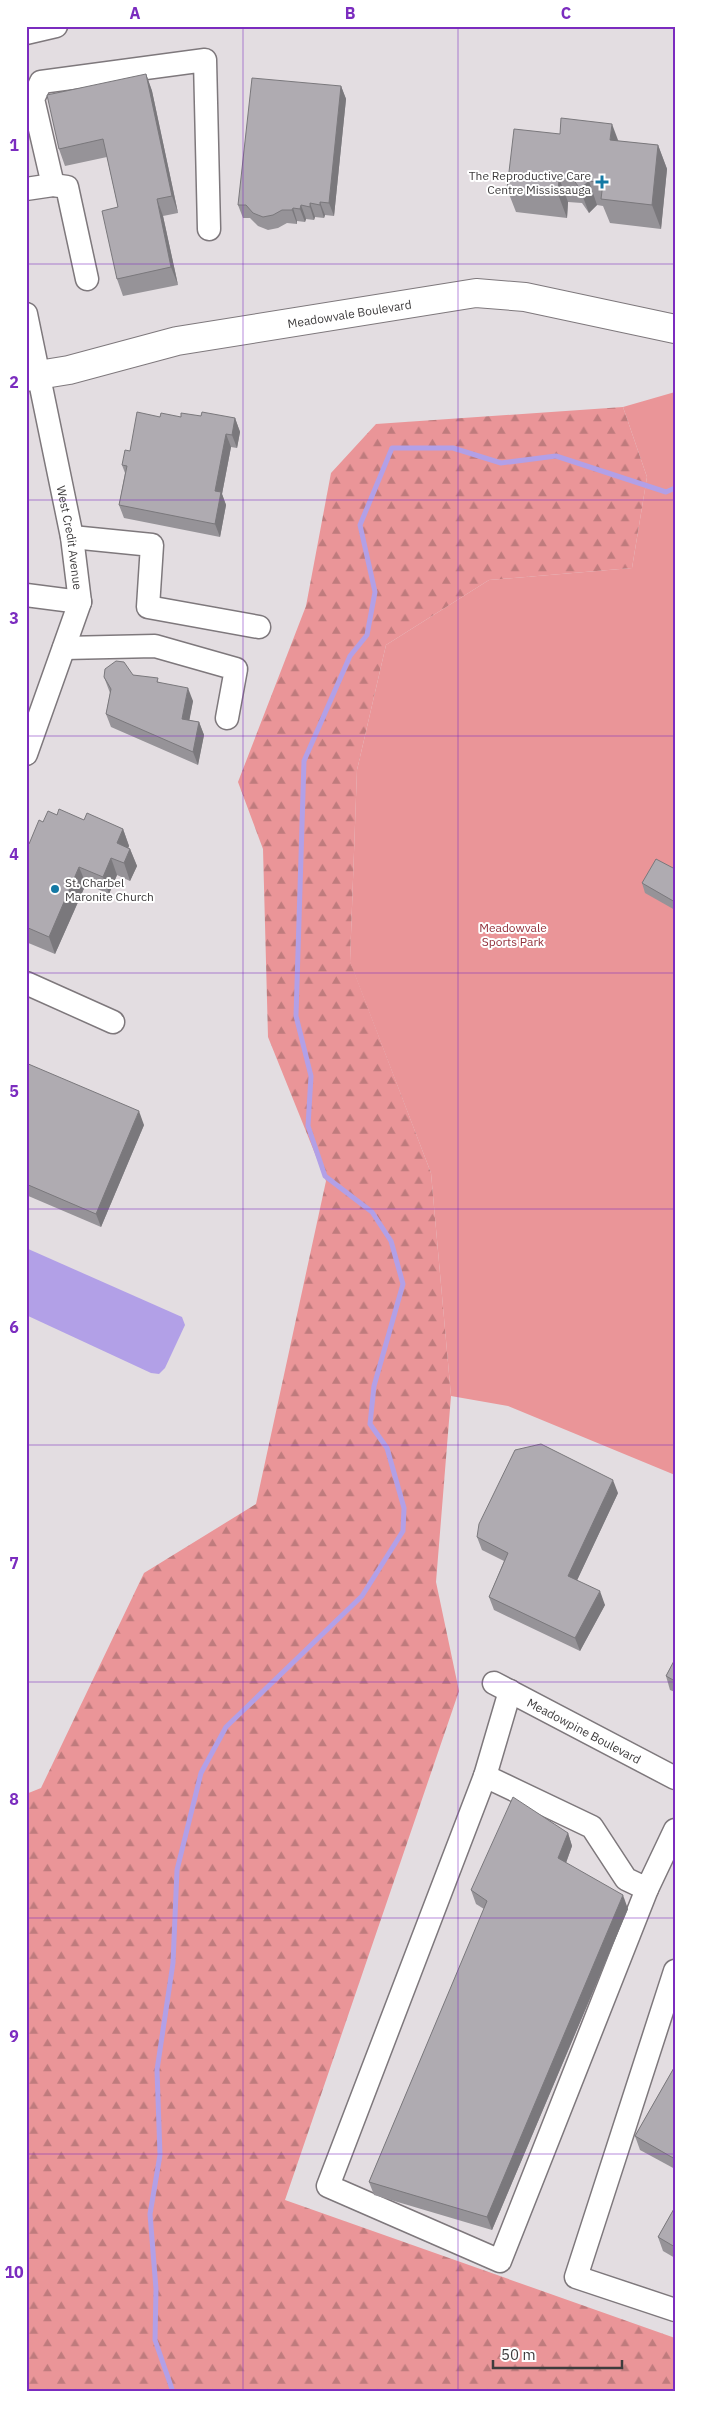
<svg xmlns="http://www.w3.org/2000/svg" width="701" height="2418" font-family="'IBM Plex Sans',sans-serif">
<style>
.green{fill:#ea9598}
.forest{fill:url(#forest-firs)}
.water{fill:#b2a0e7}
.lines{fill:none;stroke-linecap:round;stroke-linejoin:round}
.stream{stroke:#b2a0e7;stroke-width:5}
.minor-casing{stroke:#7e787c;stroke-width:25}
.major-casing{stroke:#7e787c;stroke-width:30}
.minor{stroke:#fff;stroke-width:22}
.major{stroke:#fff;stroke-width:28}
.wall{fill:#969398}
.shaded-wall{fill:#7a787c}
.building{fill:#afabb1;stroke:#7a787c}
.grid{fill:none;stroke:#7b2cbf;stroke-width:1;stroke-opacity:0.55}
.poi-dot{fill:#1479a4;stroke:#fff;stroke-width:2}
.labels{text-anchor:middle;dominant-baseline:central;stroke-width:4;stroke-linejoin:round;paint-order:stroke}
.poi-label{font-size:12px;fill:#3e3c3d;stroke:#fff;text-anchor:end}
.street-label{font-size:12px;fill:#3e3c3d;stroke:#fff}
.park-label{font-size:12px;fill:#922f3a;stroke:#fff}
.neatline{fill:none;stroke:#7b2cbf;stroke-width:2}
.grid-label{font-size:16px;text-anchor:middle;font-weight:bold;fill:#7b2cbf}
</style>
<defs>
<pattern id="forest-firs" width="22" height="20" patternUnits="userSpaceOnUse" patternTransform="scale(1.25)"><rect width="22" height="20" fill="#ea9598"/><path d="M5 1l3.5 6h-7zM16 11l3.5 6h-7z" fill="#bf7b7d"/></pattern>
</defs>
<rect width="100%" height="100%" fill="#e3dde1"/>
<polygon class="green" points="675,392 675,1475 508,1406 451,1396 431,1173 350,962 357,770 386,645 489,580 632,568 647,477 623,407"/>
<polygon class="forest" points="623,407 647,477 632,568 489,580 386,645 357,770 350,961 431,1173 451,1396 436,1582 459,1691 285,2200 675,2338 675,2392 26,2392 26,1794 41,1788 144,1573 256,1504 326,1181 268,1037 263,849 238,782 306,606 331,473 376,424"/>
<polygon class="water" points="26,1248 182,1317 185,1325 165,1368 159,1374 151,1373 26,1315"/>
<g class="lines">
<polyline class="stream" points="173,2392 155,2340 156,2289 150,2214 160,2155 157,2070 173,1963 177,1870 201,1773 226,1727 362,1596 403,1531 404,1508 387,1448 370,1424 374,1386 403,1284 391,1241 372,1212 325,1176 308,1126 311,1076 296,1016 304,761 350,656 367,635 375,592 360,525 392,448 453,448 501,463 556,456 666,492 675,488"/>
<g class="minor-casing">
<g id="minor">
<polyline points="26,33 56,26"/>
<polyline points="53,185 33,99 41,82 205,60 209,229"/>
<polyline points="26,189 53,185 67,187 87,279"/>
<path id="s1" d="M 26,314 L 72,537 L 80,602 L 26,754"/>
<polyline points="72,537 152,545 148,607 259,627"/>
<polyline points="26,595 80,602"/>
<polyline points="64,648 155,646 236,669 227,718"/>
<polyline points="26,983 113,1022"/>
<path id="s2" d="M 494,1683 L 675,1778"/>
<polyline points="510,1691 485,1776 328,2186 500,2261 647,1889"/>
<polyline points="485,1776 592,1827 626,1879 647,1889 675,1830"/>
<polyline points="675,1971 576,2277 675,2310"/>
</g>
</g>
<g class="major-casing">
<g id="major">
<path id="s3" d="M 26,377 L 69,370 L 177,341 L 476,293 L 525,297 L 675,329"/>
</g>
</g>
<use href="#minor" class="minor"/>
<use href="#major" class="major"/>
</g>
<g class="wall">
<polygon points="146,74 152,91 178,213 163,216 178,285 123,296 117,279 118,207 107,157 65,166 59,149"/>
<polygon points="341,86 346,99 334,216 325,215 324,218 315,217 314,220 306,219 305,222 297,221 297,224 287,223 278,228 268,230 258,226 250,218 243,218 238,205"/>
<polygon points="618,141 658,145 667,169 661,229 610,223 603,206 597,205 589,213 582,203 568,202 567,218 516,212 507,189"/>
<polygon points="201,416 235,418 240,432 237,448 231,447 222,494 226,505 220,537 124,518 119,505 125,473 122,465 130,451 160,417 181,417"/>
<polygon points="133,675 159,682 193,701 189,720 199,722 204,735 198,765 111,727 106,714 110,693 104,677"/>
<polygon points="57,815 84,820 123,829 129,846 128,848 130,849 137,866 130,881 117,875 109,894 86,884 55,954 26,942 26,842 29,844 43,822"/>
<polygon points="675,869 675,910 645,893 642,883"/>
<polygon points="26,1063 144,1125 101,1227 26,1195"/>
<polygon points="618,1493 577,1580 605,1605 580,1651 494,1610 489,1597 504,1561 482,1550 477,1537"/>
<polygon points="675,1659 675,1692 670,1690 666,1676"/>
<polygon points="568,1833 572,1846 566,1863 628,1909 492,2230 374,2195 369,2182 484,1909 476,1904 471,1890"/>
<polygon points="675,2066 675,2169 640,2150 635,2136"/>
<polygon points="675,2207 675,2258 663,2251 658,2237"/>
</g>
<g class="shaded-wall">
<polygon points="146,74 152,91 178,213 172,196"/>
<polygon points="341,86 346,99 334,216 329,203"/>
<polygon points="612,124 621,148 610,140"/>
<polygon points="658,145 667,169 661,229 652,205"/>
<polygon points="559,178 568,202 567,218 558,194"/>
<polygon points="589,181 597,205 589,213 580,189"/>
<polygon points="157,199 163,216 178,285 171,267"/>
<polygon points="320,202 325,215 324,218 320,205"/>
<polygon points="310,203 315,217 314,220 310,207"/>
<polygon points="301,205 306,219 305,222 300,209"/>
<polygon points="293,208 297,221 297,224 292,210"/>
<polygon points="235,418 240,432 237,448 232,435"/>
<polygon points="226,434 231,447 222,494 226,505 220,537 215,524 215,491"/>
<polygon points="188,688 193,701 187,733 182,719"/>
<polygon points="199,722 204,735 198,765 193,752"/>
<polygon points="123,829 129,846 123,860 117,843"/>
<polygon points="130,849 137,866 130,881 124,863"/>
<polygon points="111,858 117,875 109,894 103,877"/>
<polygon points="79,867 86,884 55,954 49,937"/>
<polygon points="139,1111 144,1125 101,1227 96,1214"/>
<polygon points="613,1480 618,1493 573,1589 568,1576"/>
<polygon points="600,1591 605,1605 580,1651 575,1638"/>
<polygon points="568,1833 572,1846 563,1871 558,1858"/>
<polygon points="623,1895 628,1909 492,2230 487,2217"/>
</g>
<g class="building">
<polygon points="146,74 172,196 157,199 171,267 117,279 102,211 118,207 103,139 59,149 47,95"/>
<polygon points="252,78 341,86 329,203 320,202 320,205 310,203 310,207 301,205 300,209 293,208 292,210 282,210 273,215 263,217 253,213 246,205 238,205"/>
<polygon points="561,118 612,124 610,140 658,145 652,205 601,199 603,183 589,181 580,189 573,179 559,178 558,194 507,189 514,129 560,134"/>
<polygon points="137,412 160,417 161,413 181,417 181,413 201,416 202,412 235,418 232,435 226,434 215,491 221,492 215,524 119,505 127,466 122,465 125,450 130,451"/>
<polygon points="116,661 124,662 133,675 158,678 157,682 188,688 182,719 199,722 193,752 106,714 111,689 104,677 105,669"/>
<polygon points="59,809 84,820 87,813 123,829 117,843 130,849 124,863 111,858 103,877 79,867 49,937 26,927 26,842 29,844 39,820 43,822 48,811 57,815"/>
<polygon points="656,859 675,869 675,902 642,883"/>
<polygon points="26,1063 139,1111 96,1214 26,1184"/>
<polygon points="541,1444 613,1480 568,1576 600,1591 575,1638 489,1597 508,1553 477,1537 479,1524 515,1450"/>
<polygon points="675,1659 675,1681 666,1676"/>
<polygon points="513,1797 568,1833 558,1858 623,1895 487,2217 369,2182 487,1901 471,1890"/>
<polygon points="675,2066 675,2159 635,2136"/>
<polygon points="675,2207 675,2247 658,2237"/>
</g>
<path class="grid" d="M 243,26 L 243,2392M 458,26 L 458,2392M 26,264 L 675,264M 26,500 L 675,500M 26,736 L 675,736M 26,973 L 675,973M 26,1209 L 675,1209M 26,1445 L 675,1445M 26,1682 L 675,1682M 26,1918 L 675,1918M 26,2154 L 675,2154"/>
<g class="poi-dot">
<path d="M599.5 174.5h5v5h5v5h-5v5h-5v-5h-5v-5h5z"/>
<circle cx="55" cy="889" r="5"/>
</g>
<g class="labels">
<g class="poi-label">
<text x="591" y="175">The Reproductive Care<tspan x="591" dy="14">Centre Mississauga</tspan></text>
<text x="65" y="882" text-anchor="start">St. Charbel<tspan x="65" dy="14">Maronite Church</tspan></text>
</g>
<g class="street-label">
<text stroke="none"><textPath href="#s3" startOffset="330">Meadowvale Boulevard</textPath></text>
<text stroke="none"><textPath href="#s1" startOffset="228">West Credit Avenue</textPath></text>
<text stroke="none"><textPath href="#s2" startOffset="102">Meadowpine Boulevard</textPath></text>
</g>
<g class="park-label">
<text x="513" y="927">Meadowvale<tspan x="513" dy="14">Sports Park</tspan></text>
</g>
</g>
<rect width="701" height="2418" fill="none" stroke="#ffffff" stroke-width="55"/>
<path d="M493 2360v8h129v-8" fill="none" stroke="#3e3c3d" stroke-width="2.5"/>
<text x="501" y="2360" font-size="15" fill="#3e3c3d" stroke="#ffffff" stroke-width="4" paint-order="stroke">50 m</text>
<rect x="28" y="28" width="646" height="2362" class="neatline"/>
<g class="grid-label">
<text x="135" y="19">A</text>
<text x="350" y="19">B</text>
<text x="566" y="19">C</text>
<text x="14" y="151">1</text>
<text x="14" y="388">2</text>
<text x="14" y="624">3</text>
<text x="14" y="860">4</text>
<text x="14" y="1097">5</text>
<text x="14" y="1333">6</text>
<text x="14" y="1569">7</text>
<text x="14" y="1805">8</text>
<text x="14" y="2042">9</text>
<text x="14" y="2278">10</text>
</g>
</svg>
